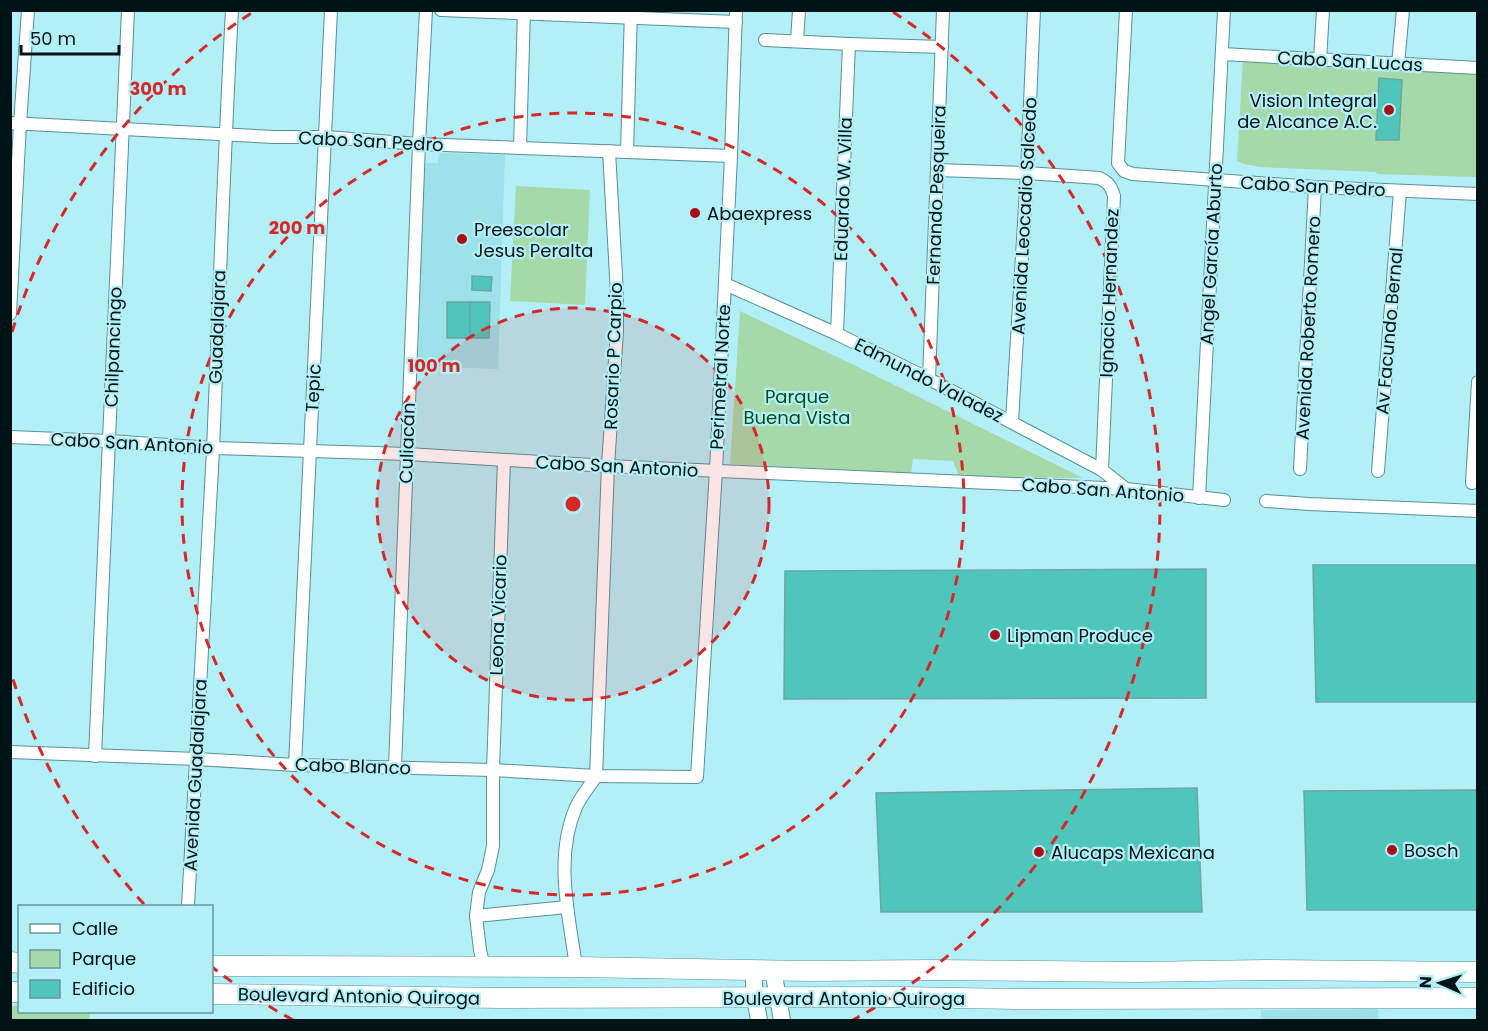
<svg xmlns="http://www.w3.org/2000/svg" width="1488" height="1031" font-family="Poppins,sans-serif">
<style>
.built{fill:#9de1eb}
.green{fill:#a6d9aa}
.building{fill:#4fc6bb;stroke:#6da6a0;stroke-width:1.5}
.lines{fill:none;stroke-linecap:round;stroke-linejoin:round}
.minor-casing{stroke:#579098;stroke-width:14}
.tertiary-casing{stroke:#579098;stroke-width:18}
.primary-casing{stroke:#579098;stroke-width:21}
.minor{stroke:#fff;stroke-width:12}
.tertiary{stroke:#fff;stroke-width:16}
.primary{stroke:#fff;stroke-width:20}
.ring{fill:none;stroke:#d62828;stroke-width:3;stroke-dasharray:10 8}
.poi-dot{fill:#a61116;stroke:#b3eff7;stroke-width:2}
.labels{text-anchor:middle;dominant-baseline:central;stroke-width:4.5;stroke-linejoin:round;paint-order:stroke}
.street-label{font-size:18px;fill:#001316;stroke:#b3eff7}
.poi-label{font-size:18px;fill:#001316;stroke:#b3eff7;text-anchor:start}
.park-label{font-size:18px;fill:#004d16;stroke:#b3eff7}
.centre{fill:#d62828;stroke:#b3eff7;stroke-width:3}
.ring-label{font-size:18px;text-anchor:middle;font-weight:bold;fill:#d62828;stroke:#b3eff7;stroke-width:4.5;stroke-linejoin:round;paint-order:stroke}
</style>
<rect width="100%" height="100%" fill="#b3eff7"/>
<g class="built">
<polygon points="439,153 505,155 498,369 418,366 424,163 438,163"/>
<polygon points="1378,1009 1379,1020 1261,1020 1261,1010"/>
</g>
<g class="green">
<polygon points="1243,58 1477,72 1477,177 1377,174 1376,172 1261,167 1244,164 1237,161"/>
<polygon points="516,186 590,190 585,305 510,301"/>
<polygon points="740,311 856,366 1083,478 959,477 953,461 913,459 911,473 730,464"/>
<polygon points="11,1006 19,1006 20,1012 90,1012 89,1020 11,1020"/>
</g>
<g class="building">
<polygon points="1379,78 1402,80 1399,140 1376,140"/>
<polygon points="472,276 492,277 491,291 472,290"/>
<rect x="447" y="302" width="23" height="36"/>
<polygon points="470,302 490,302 489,338 470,338"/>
<polygon points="1313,565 1478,565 1478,702 1316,702"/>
<polygon points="1206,569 1206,698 784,699 785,571"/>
<polygon points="1197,788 1202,912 881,912 876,793"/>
<polygon points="1478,790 1478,910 1307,910 1304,791"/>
</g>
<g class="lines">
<g class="minor-casing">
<g id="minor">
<polyline points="441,10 736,22"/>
<polyline points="1126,10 1118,163 1124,171 1133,174 1315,187 1478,194"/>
<polyline points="765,40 849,44 942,47"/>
<polyline points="797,41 799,10"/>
<polyline points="1222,54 1478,68"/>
<polyline points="1320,60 1323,10"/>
<polyline points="1398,64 1403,10"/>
<polyline points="10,123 274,137 326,137 419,144 731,156"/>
<polyline points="520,148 524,10"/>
<polyline points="627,152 631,10"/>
<path d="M 937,170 L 1027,173 L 1099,178 C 1108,182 1111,186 1114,196 L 1102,470"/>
<polyline points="725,284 837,334 929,379 1102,470 1126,489"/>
<polyline points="10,314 20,124 28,10"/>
<polyline points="837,334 849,44"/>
<polyline points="929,379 943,10"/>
<polyline points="1012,421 1027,173 1034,10"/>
<polyline points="10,437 109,441 213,448 407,454 608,466 1126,489 1224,500"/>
<polyline points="1300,469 1315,187"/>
<polyline points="1378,471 1400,191"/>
<polyline points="1472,483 1478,382"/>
<polyline points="1199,498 1224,10"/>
<polyline points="1266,501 1309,504 1478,511"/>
<polyline points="10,752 197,759 295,765 493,770 596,776 697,777 716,470 731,156 736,10"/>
<polyline points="95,756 128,10"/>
<polyline points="295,765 331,10"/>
<polyline points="395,767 419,144 426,10"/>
<path d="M 188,906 C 197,754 206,602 213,450 C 219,303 224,157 232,10"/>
<polyline points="476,916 567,907"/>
<polyline points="484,967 480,950 476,916 479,892 488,870 493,846 493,770 504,460"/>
<path d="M 576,967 C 569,915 554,858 576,807 C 581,796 590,786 596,776 L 608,466 L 617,330 L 617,294 L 609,151"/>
</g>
</g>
<g class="tertiary-casing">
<g id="tertiary">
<polyline points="753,969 755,998 759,1020"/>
<polyline points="773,970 782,1020"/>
</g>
</g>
<g class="primary-casing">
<g id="primary">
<polyline points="10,962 20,963"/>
<polyline points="212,966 576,967 810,971 931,970 1137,972 1265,970 1478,972"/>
<polyline points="10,992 20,992"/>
<polyline points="212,994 499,998 899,997 1022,999 1478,998"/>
</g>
</g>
<use href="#minor" class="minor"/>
<use href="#tertiary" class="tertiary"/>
<use href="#primary" class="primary"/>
</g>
<circle cx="573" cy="504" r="196" fill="#d62828" fill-opacity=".12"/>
<g class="ring">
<circle cx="573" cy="504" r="196"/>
<circle cx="573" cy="504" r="391"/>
<path d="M293 1020A587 587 0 0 1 212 967M144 904A587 587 0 0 1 12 676M12 332A587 587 0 0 1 253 12M893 12A587 587 0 0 1 853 1020"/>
</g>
<g class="poi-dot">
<circle cx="1389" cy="110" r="6"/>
<circle cx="695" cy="213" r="6"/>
<circle cx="462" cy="239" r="6"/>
<circle cx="995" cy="635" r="6"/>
<circle cx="1392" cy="850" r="6"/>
<circle cx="1039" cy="852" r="6"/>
</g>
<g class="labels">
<g class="street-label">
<text transform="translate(1350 61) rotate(3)">Cabo San Lucas</text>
<text transform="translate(371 141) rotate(3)">Cabo San Pedro</text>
<text transform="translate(1313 186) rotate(3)">Cabo San Pedro</text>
<text transform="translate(843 189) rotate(-88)">Eduardo W. Villa</text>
<text transform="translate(936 195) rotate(-88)">Fernando Pesqueira</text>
<text transform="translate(1024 216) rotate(-87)">Avenida Leocadio Salcedo</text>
<text transform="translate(1211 254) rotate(-87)">Angel García Aburto</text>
<text transform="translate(1109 293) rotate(-88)">Ignacio Hernandez</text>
<text transform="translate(217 327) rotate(-88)">Guadalajara</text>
<text transform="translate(1308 328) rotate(-87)">Avenida Roberto Romero</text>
<text transform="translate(1389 331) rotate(-85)">Av Facundo Bernal</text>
<text transform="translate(113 347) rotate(-88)">Chilpancingo</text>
<text transform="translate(613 356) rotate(-88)">Rosario P Carpio</text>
<text transform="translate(720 377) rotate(-87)">Perimetral Norte</text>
<text transform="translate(929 380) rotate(27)">Edmundo Valadez</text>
<text transform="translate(313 388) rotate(-87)">Tepic</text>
<text transform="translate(132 443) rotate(3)">Cabo San Antonio</text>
<text transform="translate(407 443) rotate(-88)">Culiacán</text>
<text transform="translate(617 466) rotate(3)">Cabo San Antonio</text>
<text transform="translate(1103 490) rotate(4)">Cabo San Antonio</text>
<text transform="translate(498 615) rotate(-88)">Leona Vicario</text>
<text transform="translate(353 766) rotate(2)">Cabo Blanco</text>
<text transform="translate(195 775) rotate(-87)">Avenida Guadalajara</text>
<text transform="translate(359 996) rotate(1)">Boulevard Antonio Quiroga</text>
<text x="844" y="998">Boulevard Antonio Quiroga</text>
</g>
<g class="poi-label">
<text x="1377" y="100" text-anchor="end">Vision Integral<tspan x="1377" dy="21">de Alcance A.C.</tspan></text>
<text x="707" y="213">Abaexpress</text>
<text x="474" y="229">Preescolar<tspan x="474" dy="21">Jesus Peralta</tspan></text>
<text x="1007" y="635">Lipman Produce</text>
<text x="1404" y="850">Bosch</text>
<text x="1051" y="852">Alucaps Mexicana</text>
</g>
<g class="park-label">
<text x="797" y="396">Parque<tspan x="797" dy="21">Buena Vista</tspan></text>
</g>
</g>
<circle cx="573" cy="504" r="9" class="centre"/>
<g class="ring-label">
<text x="158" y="95">300 m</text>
<text x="297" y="234">200 m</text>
<text x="434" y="372">100 m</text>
</g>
<rect width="1488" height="1031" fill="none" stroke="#001316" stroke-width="24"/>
<rect x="18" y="905" width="195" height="108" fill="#b3eff7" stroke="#6b979d" stroke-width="1.5"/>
<rect x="30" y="924" width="30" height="9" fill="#ffffff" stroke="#6b979d" stroke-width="1.5"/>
<text x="72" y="935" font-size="18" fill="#001316">Calle</text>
<rect x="30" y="950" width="30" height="18" fill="#a6d9aa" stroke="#6b979d" stroke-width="1.5"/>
<text x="72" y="965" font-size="18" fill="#001316">Parque</text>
<rect x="30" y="980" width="30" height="18" fill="#4fc6bb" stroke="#6b979d" stroke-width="1.5"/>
<text x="72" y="995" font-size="18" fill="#001316">Edificio</text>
<g transform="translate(1440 983) rotate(273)" stroke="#b3eff7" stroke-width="4.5" paint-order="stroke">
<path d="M0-4.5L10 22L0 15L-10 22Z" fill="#001316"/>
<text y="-9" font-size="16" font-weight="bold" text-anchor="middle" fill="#001316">N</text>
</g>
<path d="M21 45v9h98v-9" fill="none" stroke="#001316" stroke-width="3"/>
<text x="30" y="45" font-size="18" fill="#001316" stroke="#b3eff7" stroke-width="4.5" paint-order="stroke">50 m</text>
</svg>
